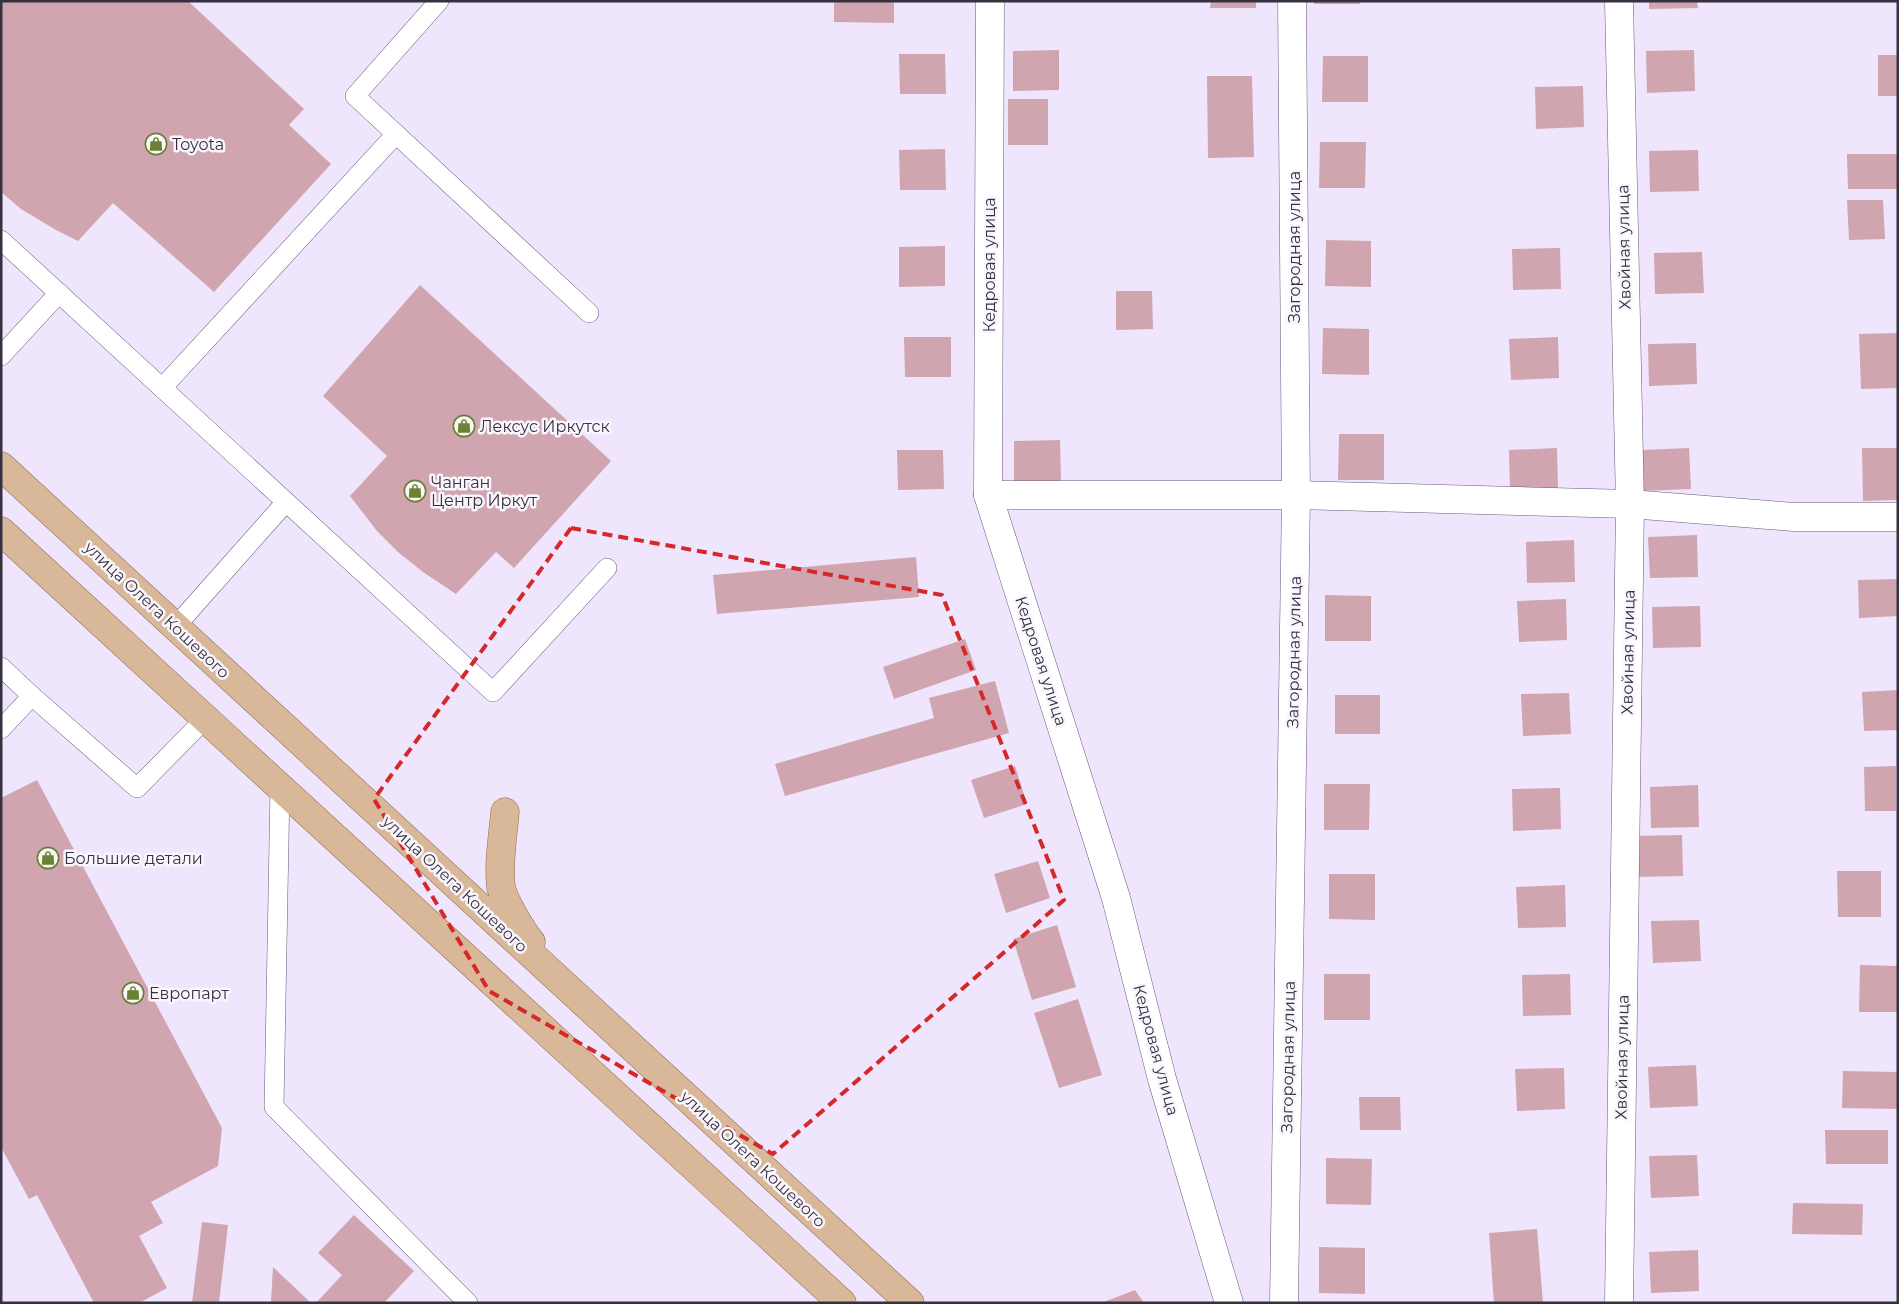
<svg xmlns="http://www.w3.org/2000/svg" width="1899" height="1304" font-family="Montserrat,sans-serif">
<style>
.building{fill:#d0a5b0}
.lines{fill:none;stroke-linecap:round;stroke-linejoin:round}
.lane-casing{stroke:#675a7a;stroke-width:20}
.street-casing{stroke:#675a7a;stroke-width:29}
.primary-casing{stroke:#8f6a4e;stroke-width:29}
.lane{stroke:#fff;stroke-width:19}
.street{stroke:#fff;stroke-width:28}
.primary{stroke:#d9b89a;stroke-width:28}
.marked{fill:none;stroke:#d62828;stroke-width:4;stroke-dasharray:10 6;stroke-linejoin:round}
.labels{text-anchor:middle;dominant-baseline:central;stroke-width:5;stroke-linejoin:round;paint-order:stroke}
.poi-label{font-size:16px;fill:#37313f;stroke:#f9f6fe;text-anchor:start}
.street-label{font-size:16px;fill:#37313f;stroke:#f9f6fe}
</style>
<rect width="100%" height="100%" fill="#efe6fd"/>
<g class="building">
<polygon points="1,1 188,1 304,109 289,125 331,164 214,292 113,203 78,241 56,230 21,209 1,192"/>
<polygon points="834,1 894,1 894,23 834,22"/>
<polygon points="1211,1 1256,1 1256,8 1210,8"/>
<rect x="1314" y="1" width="46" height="3"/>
<polygon points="1649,1 1697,1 1698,8 1649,9"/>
<polygon points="1059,50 1059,90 1013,91 1013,51"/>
<polygon points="1694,50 1695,91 1647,93 1646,51"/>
<polygon points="899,54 945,54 946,94 900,94"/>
<rect x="1878" y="55" width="20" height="41"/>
<polygon points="1323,56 1368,56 1368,102 1322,102"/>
<polygon points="1207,76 1252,76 1254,157 1208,158"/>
<polygon points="1583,86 1584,127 1536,129 1535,87"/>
<rect x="1008" y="99" width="40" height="46"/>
<polygon points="1320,142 1366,142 1365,188 1319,188"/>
<polygon points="945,149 946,190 900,190 899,150"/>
<polygon points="1698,150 1699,191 1650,192 1649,151"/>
<polygon points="1847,154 1898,154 1898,189 1848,189"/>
<polygon points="1847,200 1883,200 1885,239 1849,240"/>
<polygon points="1326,240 1371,241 1371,287 1325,286"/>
<polygon points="945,246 945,286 899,287 899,247"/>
<polygon points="1560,248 1561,289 1513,290 1512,249"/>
<polygon points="1702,252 1704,293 1655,294 1654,253"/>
<polygon points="420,285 611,461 514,568 496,552 456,594 423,572 399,553 377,531 350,496 387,456 323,396"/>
<polygon points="1116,291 1152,291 1153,329 1116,330"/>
<polygon points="1323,328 1369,329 1369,375 1322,374"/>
<polygon points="1898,333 1898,388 1861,389 1859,334"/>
<polygon points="904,337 951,337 951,377 905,377"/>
<polygon points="1558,337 1559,378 1511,380 1509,339"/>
<polygon points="1696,343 1697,384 1649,386 1648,344"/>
<polygon points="1339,434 1384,434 1384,480 1338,480"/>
<polygon points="1060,440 1061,481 1014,481 1014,441"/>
<polygon points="1557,448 1558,489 1510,491 1509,450"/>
<polygon points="1689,448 1691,489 1642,491 1641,450"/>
<polygon points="1862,448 1898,448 1898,500 1863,501"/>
<polygon points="897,450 943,450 944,489 898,490"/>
<polygon points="1697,535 1698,577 1650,578 1648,537"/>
<polygon points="1574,540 1575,582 1527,583 1526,542"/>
<polygon points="916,557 919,597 717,614 713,575"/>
<polygon points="1898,579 1898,616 1859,618 1858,580"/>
<polygon points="1325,595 1371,596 1371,641 1325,641"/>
<polygon points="1566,599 1567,640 1519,642 1517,601"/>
<polygon points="1700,606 1701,647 1653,648 1652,607"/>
<polygon points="965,639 976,670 894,699 883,667"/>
<polygon points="995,681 1009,733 785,796 775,764 934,718 929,698"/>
<polygon points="1898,690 1898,730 1864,731 1862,692"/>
<polygon points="1569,693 1571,734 1523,736 1521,694"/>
<rect x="1335" y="695" width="45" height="39"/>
<polygon points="1015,766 1027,804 984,818 971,780"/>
<polygon points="1896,766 1896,811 1865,811 1864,767"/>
<polygon points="37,780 222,1128 218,1166 151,1202 163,1223 139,1236 167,1288 139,1303 94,1303 37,1195 29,1199 1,1147 1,798"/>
<polygon points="1324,784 1370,784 1369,830 1324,830"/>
<polygon points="1698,785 1699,827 1651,828 1650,787"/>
<polygon points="1560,788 1561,829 1513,831 1512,789"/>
<polygon points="1682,835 1683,876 1635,877 1633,836"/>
<polygon points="1038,861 1050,898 1006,913 994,874"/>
<polygon points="1837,871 1881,871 1881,917 1838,917"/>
<polygon points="1329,874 1375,874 1375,920 1329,919"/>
<polygon points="1565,885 1566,927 1518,928 1516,887"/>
<polygon points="1699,920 1701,961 1653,963 1651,921"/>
<polygon points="1057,925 1076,987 1032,1000 1013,939"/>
<polygon points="1860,965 1898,966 1898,1012 1859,1012"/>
<rect x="1324" y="974" width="46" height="46"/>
<polygon points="1570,974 1571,1015 1523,1016 1522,975"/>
<polygon points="1078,999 1102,1075 1059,1088 1034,1013"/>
<polygon points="1696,1065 1698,1106 1650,1108 1648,1067"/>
<polygon points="1564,1068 1565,1109 1517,1111 1515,1069"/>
<polygon points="1843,1071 1898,1072 1898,1109 1842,1108"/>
<polygon points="1359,1097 1400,1097 1401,1130 1360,1130"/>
<polygon points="1825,1130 1888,1130 1888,1164 1826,1164"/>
<polygon points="1697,1155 1699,1196 1651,1198 1649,1156"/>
<polygon points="1326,1158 1372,1159 1371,1205 1326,1204"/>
<polygon points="1793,1203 1863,1204 1862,1235 1792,1234"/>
<polygon points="354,1215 414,1271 384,1303 316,1303 342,1275 318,1253"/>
<polygon points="202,1222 228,1225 219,1303 192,1303"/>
<polygon points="1537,1229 1543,1303 1494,1303 1489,1233"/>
<polygon points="1319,1247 1365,1248 1365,1294 1319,1293"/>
<polygon points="1698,1250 1699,1291 1651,1293 1649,1252"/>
<polygon points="273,1267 311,1303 271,1303"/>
<polygon points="1135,1290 1144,1303 1101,1303"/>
</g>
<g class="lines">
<g class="lane-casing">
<g id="lane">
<polyline points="439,1 355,96 589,313"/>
<polyline points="1,240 493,692 607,568"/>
<polyline points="1,356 59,293"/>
<polyline points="162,388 396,134"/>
<polyline points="175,627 286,502"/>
<polyline points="1,667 32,696"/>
<polyline points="1,729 32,696 137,788 206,718"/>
<polyline points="280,787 274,1107 468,1303"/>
</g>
</g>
<g class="street-casing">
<g id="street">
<polyline points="990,1 988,495 1116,898 1162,1079 1229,1303"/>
<polyline points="1619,1 1630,504 1619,1303"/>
<polyline points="988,495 1296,495 1630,504 1794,517 1898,517"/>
<polyline points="1284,1303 1296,495 1292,1"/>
</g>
</g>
<g class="primary-casing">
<g id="primary">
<polyline points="1,466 910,1303"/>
<polyline points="1,531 842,1303"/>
<path d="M 505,812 C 503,836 498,862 501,887 C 504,901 522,931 531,942"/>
</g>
</g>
<use href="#lane" class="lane"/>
<use href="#street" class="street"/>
<use href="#primary" class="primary"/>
</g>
<path class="marked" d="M 571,528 L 942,595 L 1064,900 L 773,1154 L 489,991 L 374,799 Z"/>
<defs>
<g id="shop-ring" transform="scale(1.125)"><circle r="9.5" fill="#f9f6fe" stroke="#6c8233" stroke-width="1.5"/><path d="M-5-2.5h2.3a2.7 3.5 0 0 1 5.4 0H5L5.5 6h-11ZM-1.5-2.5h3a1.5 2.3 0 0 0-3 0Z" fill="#6c8233"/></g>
</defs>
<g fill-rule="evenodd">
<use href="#shop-ring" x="156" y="144"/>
<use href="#shop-ring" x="464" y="426"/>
<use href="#shop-ring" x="415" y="491"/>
<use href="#shop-ring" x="48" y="858"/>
<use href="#shop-ring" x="133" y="993"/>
</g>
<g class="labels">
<g class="poi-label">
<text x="172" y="144">Toyota</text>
<text x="480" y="426">Лексус Иркутск</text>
<text x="431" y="482">Чанган<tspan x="431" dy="18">Центр Иркут</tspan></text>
<text x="64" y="858">Большие детали</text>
<text x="149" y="993">Европарт</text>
</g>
<g class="street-label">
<text transform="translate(1294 247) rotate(-90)">Загородная улица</text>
<text transform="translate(1624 247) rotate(-91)">Хвойная улица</text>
<text transform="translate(989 265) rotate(-90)">Кедровая улица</text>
<text transform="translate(157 610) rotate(43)">улица Олега Кошевого</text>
<text transform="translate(1294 652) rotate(-89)">Загородная улица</text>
<text transform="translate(1628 652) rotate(-89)">Хвойная улица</text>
<text transform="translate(1041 661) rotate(72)">Кедровая улица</text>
<text transform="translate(455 884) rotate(43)">улица Олега Кошевого</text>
<text transform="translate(1156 1050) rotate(75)">Кедровая улица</text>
<text transform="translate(1288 1057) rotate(-89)">Загородная улица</text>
<text transform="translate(1622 1057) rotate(-89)">Хвойная улица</text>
<text transform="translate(753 1159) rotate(43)">улица Олега Кошевого</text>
</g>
</g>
<rect width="1899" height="1304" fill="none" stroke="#37313f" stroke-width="5"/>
</svg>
